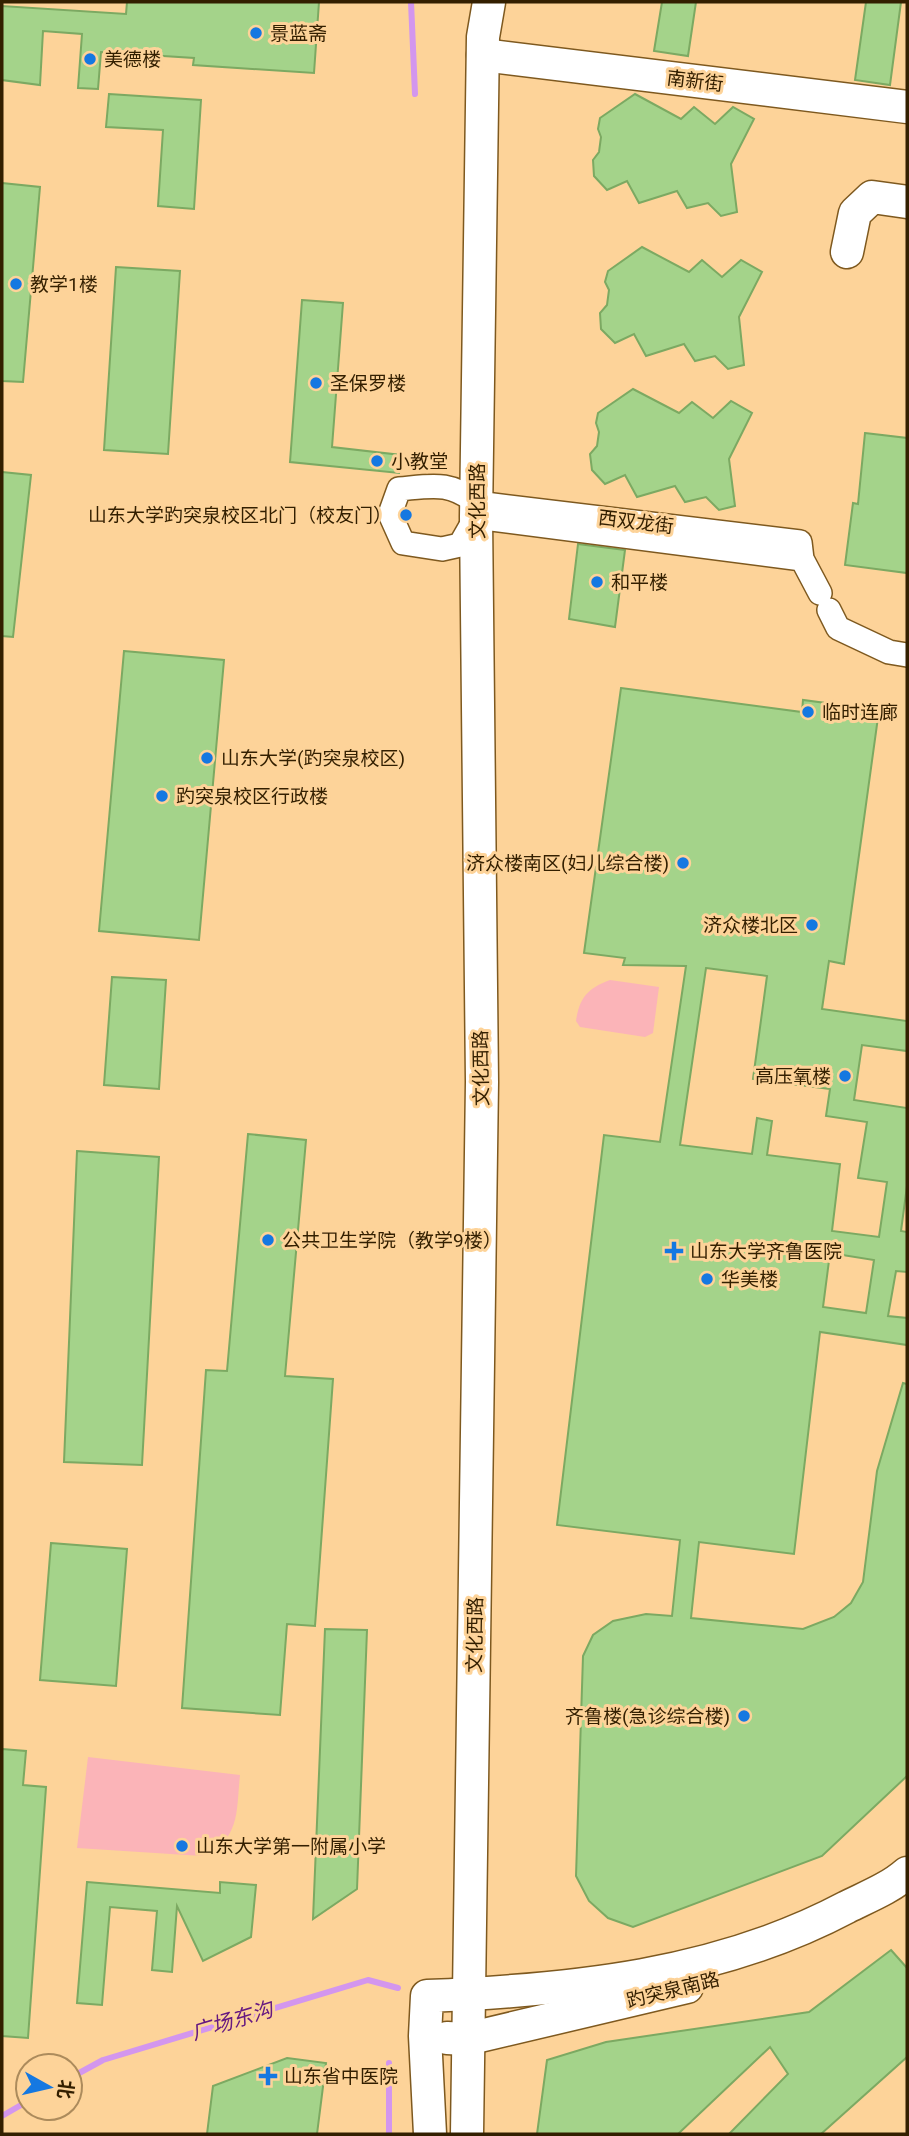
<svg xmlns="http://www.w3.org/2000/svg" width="909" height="2136" font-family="Roboto,'Noto Sans SC',sans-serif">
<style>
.green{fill:#fbb4b8}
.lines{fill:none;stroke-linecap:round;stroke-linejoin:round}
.stream{stroke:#d396ee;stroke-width:6}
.building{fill:#a4d38a;stroke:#7ca962;stroke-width:2;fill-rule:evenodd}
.street-casing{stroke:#7e591f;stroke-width:26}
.secondary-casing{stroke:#7e591f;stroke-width:35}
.street{stroke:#fff;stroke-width:23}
.secondary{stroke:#fff;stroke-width:32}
.poi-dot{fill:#1578e1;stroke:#fdd399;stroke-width:2.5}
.labels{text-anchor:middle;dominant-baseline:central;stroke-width:6;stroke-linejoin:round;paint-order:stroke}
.poi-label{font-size:19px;fill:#331f00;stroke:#fdd399;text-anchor:start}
.street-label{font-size:19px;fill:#331f00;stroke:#fdd399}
.water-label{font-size:21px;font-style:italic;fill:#661981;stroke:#fdd399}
</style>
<rect width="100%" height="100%" fill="#fdd399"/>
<g class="green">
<path d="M 610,980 L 659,987 L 653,1033 L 645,1037 L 580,1027 L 576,1021 C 579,998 588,988 610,980 Z"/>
<path d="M 88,1757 L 240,1775 C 236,1812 241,1839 202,1856 L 77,1848 Z"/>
</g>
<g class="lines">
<g class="stream">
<polyline points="411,2 415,94"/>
<polyline points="70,2078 103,2060 368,1980 398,1988"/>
<polyline points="2,2116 28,2101"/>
<polyline points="389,2134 389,2063"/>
</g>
</g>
<g class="building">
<polygon points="127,2 319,2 314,73 193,65 194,58 101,52 98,89 78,88 82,34 43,31 40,85 2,80 2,6 126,14"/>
<polygon points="662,2 696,2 688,56 654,51"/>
<polygon points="866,2 901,2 890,85 855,80"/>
<polygon points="109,94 201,100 194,209 158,206 163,130 106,127"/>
<polygon points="635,94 681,119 694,107 715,124 733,107 754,119 731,164 737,212 721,216 708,203 687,208 677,191 639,203 627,181 607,190 594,176 593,160 599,152 601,137 598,129 600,118"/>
<polygon points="2,183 40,187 23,382 2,381"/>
<polygon points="642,247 689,272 702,260 722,277 741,260 762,272 739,317 744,365 728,369 715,356 695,361 684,344 646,356 634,334 615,343 601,329 600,313 607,305 609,290 605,282 608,271"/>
<polygon points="116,267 180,271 168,454 104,450"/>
<polygon points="302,300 343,303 332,447 401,455 399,473 290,462"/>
<polygon points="633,389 679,413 692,402 713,418 731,401 752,413 729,459 735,506 719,510 706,497 685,502 675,486 637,497 625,475 605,484 592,470 590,454 597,446 599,432 596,423 598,413"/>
<polygon points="865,433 907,438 907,573 845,565 853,503 858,504"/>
<polygon points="2,472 31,475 13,637 2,636"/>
<polygon points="578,544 625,550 615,627 569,619"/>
<polygon points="124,651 224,660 199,940 99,931"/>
<path d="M 621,688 L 802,712 L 803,700 L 879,710 L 844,964 L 829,961 L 822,1009 L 907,1021 L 907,1051 L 862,1045 L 854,1100 L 907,1108 L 907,1186 L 901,1231 L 907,1232 L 907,1272 L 896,1271 L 888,1316 L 907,1318 L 907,1345 L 820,1332 L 794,1554 L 699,1542 L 691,1618 L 803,1629 L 834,1617 L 851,1603 L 863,1582 L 877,1471 L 903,1383 L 907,1384 L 907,1776 L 822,1856 L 633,1927 L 608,1918 L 589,1901 L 576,1876 L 583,1656 L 593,1635 L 613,1621 L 646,1614 L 672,1616 L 680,1540 L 557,1525 L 604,1135 L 660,1142 L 686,966 L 623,965 L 625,958 L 584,953 ZM 706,968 L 767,976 L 753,1079 L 830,1089 L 826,1116 L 867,1122 L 858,1178 L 887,1182 L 879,1237 L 832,1231 L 840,1164 L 767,1155 L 772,1121 L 757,1118 L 752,1154 L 680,1145 ZM 830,1253 L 874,1260 L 866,1313 L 823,1307 Z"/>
<polygon points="112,977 166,980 159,1089 104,1085"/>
<polygon points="248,1134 306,1140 285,1376 333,1379 315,1626 287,1624 280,1715 182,1708 206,1370 227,1371"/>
<polygon points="77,1151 159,1157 142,1465 64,1462"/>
<polygon points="51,1543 127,1549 116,1686 40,1680"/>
<polygon points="325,1629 367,1630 357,1889 313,1919"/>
<polygon points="2,1749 26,1751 23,1785 46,1787 28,2038 2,2036"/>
<polygon points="87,1882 220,1893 220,1882 256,1885 251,1937 203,1961 177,1906 172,1972 152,1970 157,1911 110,1907 102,2005 77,2003"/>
<polygon points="891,1950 907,1968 907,2057 821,2134 729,2134 788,2074 770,2047 678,2134 537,2134 547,2060 606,2042 809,2012"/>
<polygon points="287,2058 326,2063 317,2134 207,2134 213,2086"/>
</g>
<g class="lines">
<g class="street-casing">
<g id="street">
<path d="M 802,559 L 476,517 L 460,545 L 442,549 L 403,543 L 390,514 L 399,489 C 433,486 449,481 477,503 L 800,542 L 802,559 L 820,593"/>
<polyline points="829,610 838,628 889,652 907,655"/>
</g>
</g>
<g class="secondary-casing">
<g id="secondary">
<polyline points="483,55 907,107"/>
<polyline points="847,252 855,213 872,197 907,202"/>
<polyline points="447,2038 467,2039 687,1987"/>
<path d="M 430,2134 L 425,2036 L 427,1996 C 571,1990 717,1976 847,1907 C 867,1897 890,1888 907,1873"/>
<polyline points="467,2134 482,1082 476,517 483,37 489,2"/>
</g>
</g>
<use href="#street" class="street"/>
<use href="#secondary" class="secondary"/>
</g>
<g class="poi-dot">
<circle cx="256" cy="33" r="7"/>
<circle cx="90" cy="59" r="7"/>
<circle cx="16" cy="284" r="7"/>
<circle cx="316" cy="383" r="7"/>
<circle cx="377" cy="461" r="7"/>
<circle cx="406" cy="515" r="7"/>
<circle cx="597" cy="582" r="7"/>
<circle cx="808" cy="712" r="7"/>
<circle cx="207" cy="758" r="7"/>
<circle cx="162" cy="796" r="7"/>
<circle cx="683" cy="863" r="7"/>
<circle cx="812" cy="925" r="7"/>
<circle cx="845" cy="1076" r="7"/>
<circle cx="268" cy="1240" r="7"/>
<path d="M670.5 1240.5h7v7h7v7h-7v7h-7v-7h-7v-7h7z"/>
<circle cx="707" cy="1279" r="7"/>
<circle cx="744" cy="1716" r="7"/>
<circle cx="182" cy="1846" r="7"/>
<path d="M264.5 2065.5h7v7h7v7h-7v7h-7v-7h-7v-7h7z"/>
</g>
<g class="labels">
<g class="poi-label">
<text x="270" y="33">景蓝斋</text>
<text x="104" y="59">美德楼</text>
<text x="30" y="284">教学1楼</text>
<text x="330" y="383">圣保罗楼</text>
<text x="391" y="461">小教堂</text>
<text x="392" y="515" text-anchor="end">山东大学趵突泉校区北门（校友门）</text>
<text x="611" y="582">和平楼</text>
<text x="822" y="712">临时连廊</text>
<text x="221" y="758">山东大学(趵突泉校区)</text>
<text x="176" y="796">趵突泉校区行政楼</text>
<text x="669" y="863" text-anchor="end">济众楼南区(妇儿综合楼)</text>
<text x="798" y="925" text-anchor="end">济众楼北区</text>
<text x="831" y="1076" text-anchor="end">高压氧楼</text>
<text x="282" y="1240">公共卫生学院（教学9楼）</text>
<text x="690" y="1251">山东大学齐鲁医院</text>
<text x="721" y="1279">华美楼</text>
<text x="730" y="1716" text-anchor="end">齐鲁楼(急诊综合楼)</text>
<text x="196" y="1846">山东大学第一附属小学</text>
<text x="284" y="2076">山东省中医院</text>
</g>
<g class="street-label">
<text transform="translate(695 81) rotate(7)">南新街</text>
<text transform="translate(477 501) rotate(-90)">文化西路</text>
<text transform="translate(636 522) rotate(7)">西双龙街</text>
<text transform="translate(481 1068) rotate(-91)">文化西路</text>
<text transform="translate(475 1635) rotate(-89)">文化西路</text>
<text transform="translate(673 1990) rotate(-14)">趵突泉南路</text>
</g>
<g class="water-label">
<text transform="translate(232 2021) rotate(-17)">广场东沟</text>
</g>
</g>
<rect width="909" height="2136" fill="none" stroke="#331f00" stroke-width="7"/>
<g transform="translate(49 2087) rotate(98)"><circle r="33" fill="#fdd399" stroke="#ac8b5c" stroke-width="2"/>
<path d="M0-5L12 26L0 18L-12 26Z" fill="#1578e1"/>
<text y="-10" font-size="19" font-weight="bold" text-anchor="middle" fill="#331f00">北</text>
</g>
</svg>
